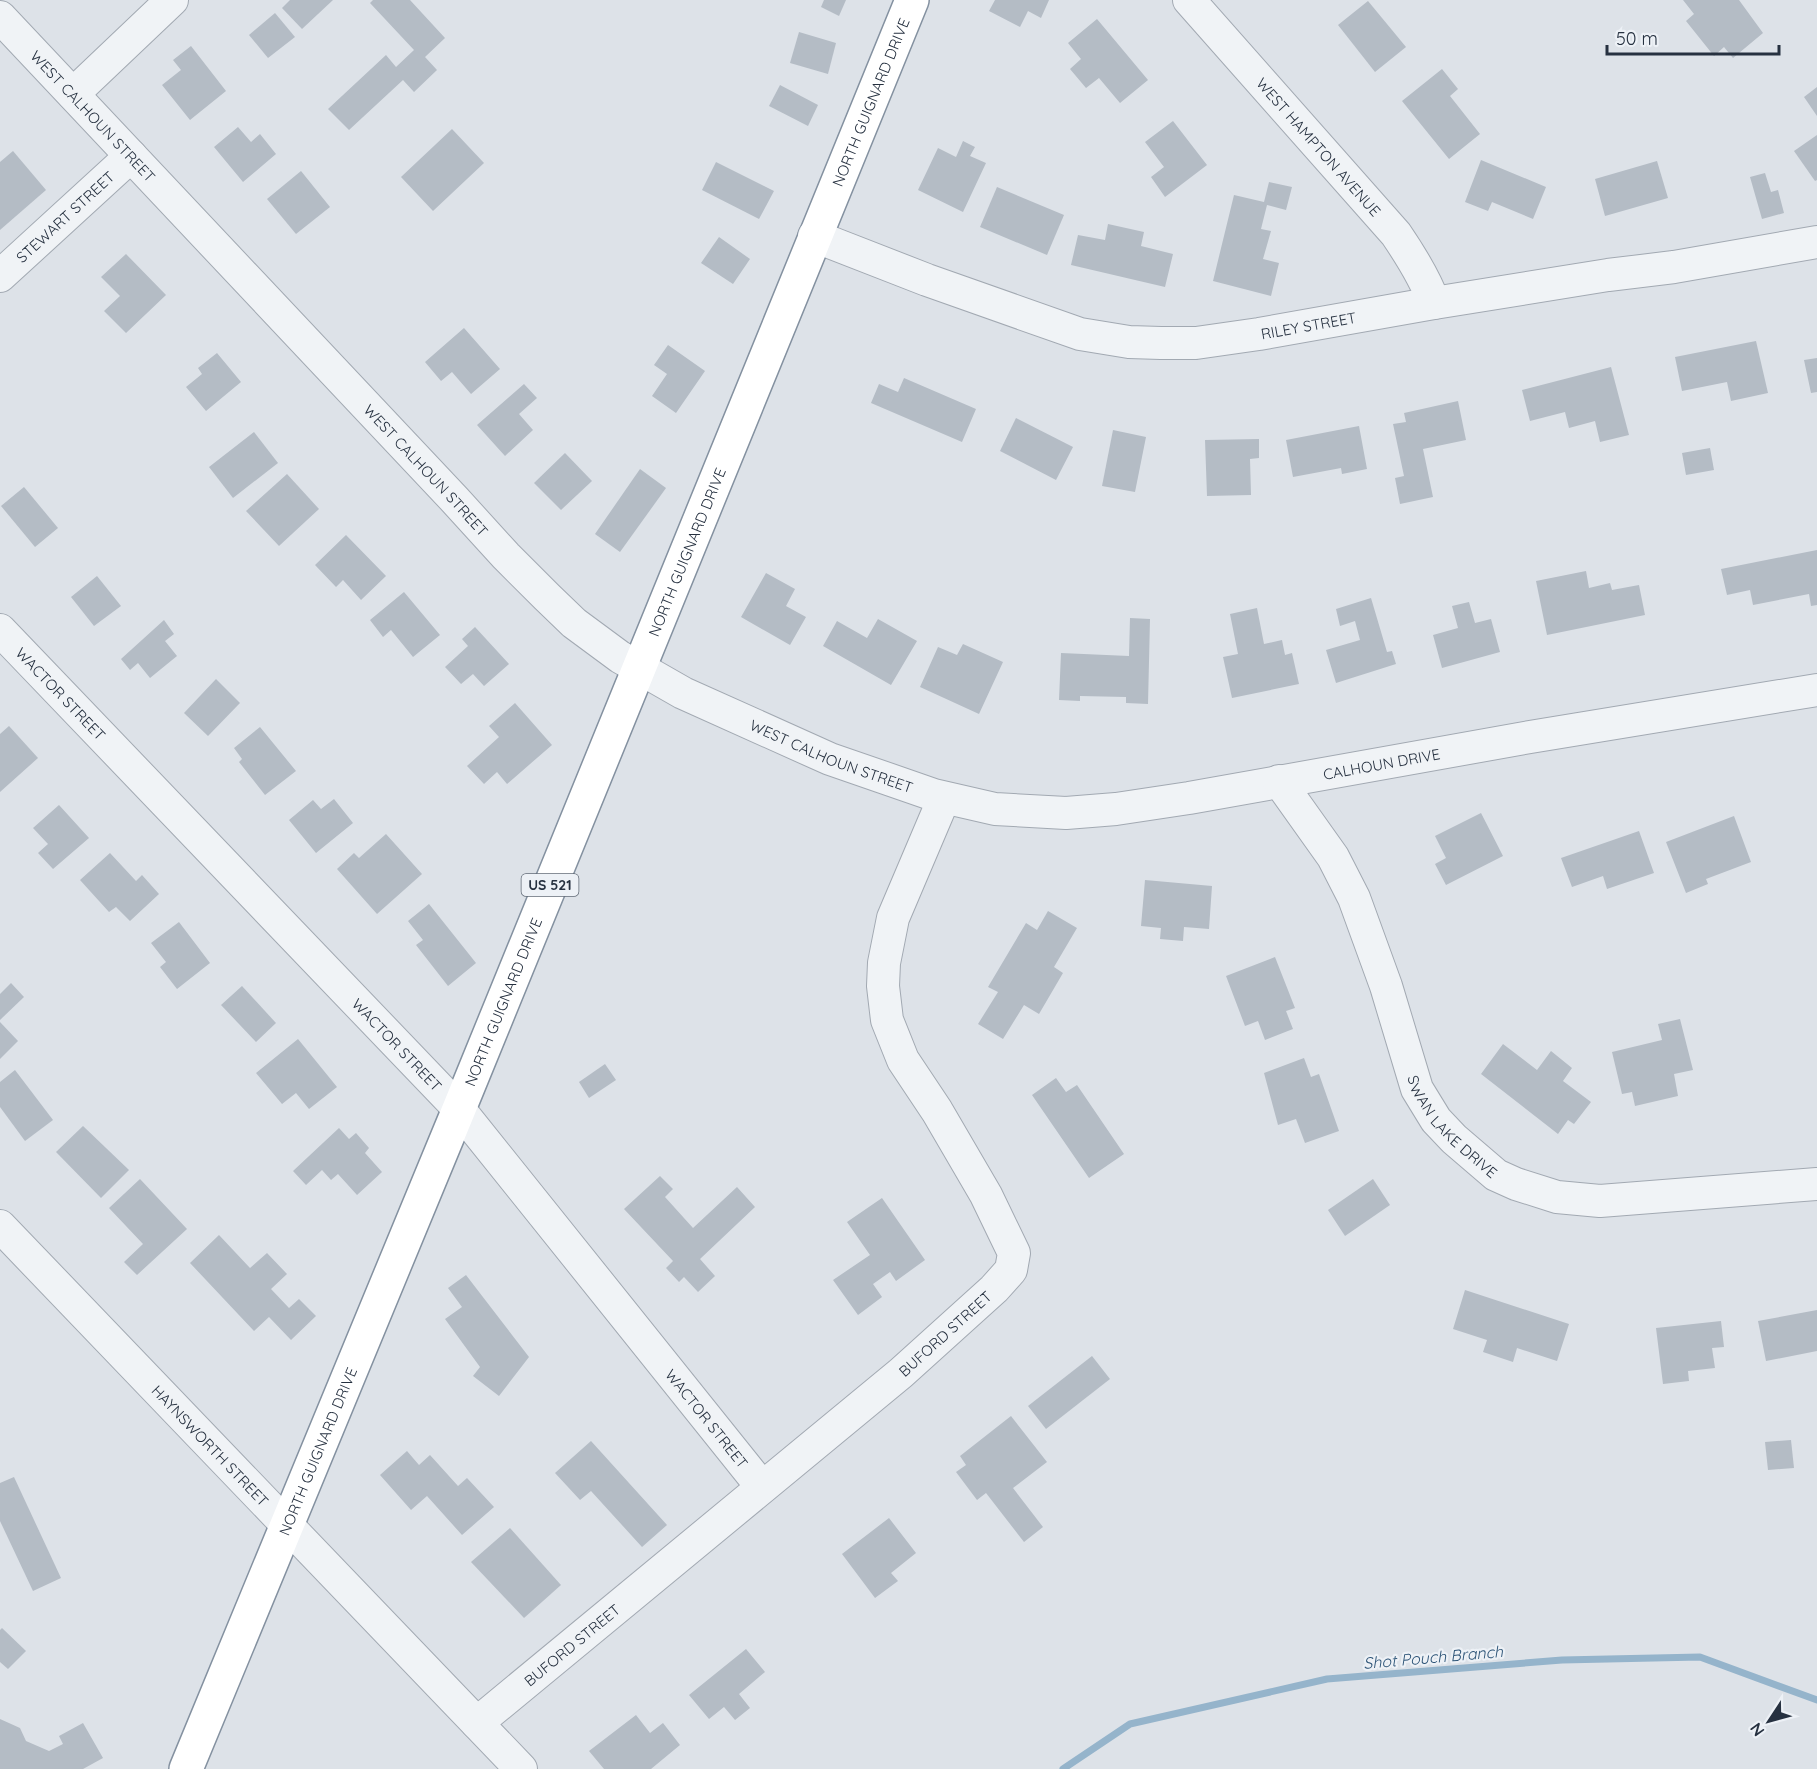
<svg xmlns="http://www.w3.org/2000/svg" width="1817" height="1769" font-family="Quicksand,sans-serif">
<rect width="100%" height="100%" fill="#dde2e8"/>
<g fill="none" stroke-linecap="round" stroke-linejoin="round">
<path stroke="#95b4cb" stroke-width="7" d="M 1063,1769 L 1130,1724 L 1327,1679 L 1562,1660 L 1700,1657 L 1817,1700"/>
</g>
<g fill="#b4bcc5">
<path d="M 290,0 L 333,0 L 302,29 L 282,8 Z"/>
<path d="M 373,0 L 410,0 L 445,38 L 425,57 L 437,70 L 414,92 L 403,80 L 349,130 L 328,109 L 386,55 L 396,67 L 414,50 L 370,3 Z"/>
<path d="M 824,0 L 846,0 L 839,16 L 821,7 Z"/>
<path d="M 995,0 L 1049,0 L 1041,18 L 1028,11 L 1020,27 L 989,11 Z"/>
<path d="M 1683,0 L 1739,0 L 1763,33 L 1733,58 L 1724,47 L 1714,56 L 1686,21 L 1694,14 Z"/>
<path d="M 1368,1 L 1406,47 L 1375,72 L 1338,25 Z"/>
<path d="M 275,13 L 295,37 L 268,58 L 249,35 Z"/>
<path d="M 1097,19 L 1148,80 L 1120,103 L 1099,78 L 1086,88 L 1070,69 L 1081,59 L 1068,43 Z"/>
<path d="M 799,32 L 836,43 L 828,74 L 790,63 Z"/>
<path d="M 191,46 L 226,91 L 190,120 L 162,85 L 181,70 L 173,60 Z"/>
<path d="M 1442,69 L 1458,89 L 1450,96 L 1480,134 L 1449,159 L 1402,101 Z"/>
<path d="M 780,85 L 818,105 L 808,126 L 769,106 Z"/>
<path d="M 1817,87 L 1817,116 L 1804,97 Z"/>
<path d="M 1173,121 L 1207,165 L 1165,197 L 1151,177 L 1164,167 L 1145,142 Z"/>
<path d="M 238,127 L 251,142 L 260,134 L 276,154 L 243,182 L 214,147 Z"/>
<path d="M 452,129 L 484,163 L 433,211 L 401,177 Z"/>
<path d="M 1817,135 L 1817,180 L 1815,181 L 1794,151 Z"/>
<path d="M 963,141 L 975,147 L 970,156 L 986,163 L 963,212 L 918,190 L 938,148 L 956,157 Z"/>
<path d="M 13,151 L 46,190 L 0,230 L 0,162 Z"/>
<path d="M 1481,160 L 1546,187 L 1533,219 L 1492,202 L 1488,211 L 1465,202 Z"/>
<path d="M 1657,161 L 1668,198 L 1605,216 L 1595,179 Z"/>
<path d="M 716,162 L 774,191 L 759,219 L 702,190 Z"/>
<path d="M 301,171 L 330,207 L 296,234 L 267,199 Z"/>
<path d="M 1765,173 L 1771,192 L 1778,190 L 1784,213 L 1762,219 L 1750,177 Z"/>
<path d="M 1269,182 L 1292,187 L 1286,210 L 1267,205 L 1261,229 L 1271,231 L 1263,259 L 1279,263 L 1271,296 L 1213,281 L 1234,195 L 1264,202 Z"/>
<path d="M 997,187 L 1064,215 L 1047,255 L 980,227 Z"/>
<path d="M 1108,224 L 1144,232 L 1141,246 L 1173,254 L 1165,287 L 1071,265 L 1078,235 L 1105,240 Z"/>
<path d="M 719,237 L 750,259 L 733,284 L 701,263 Z"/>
<path d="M 126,254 L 166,295 L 126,333 L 104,311 L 120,296 L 101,277 Z"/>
<path d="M 464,328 L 500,369 L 471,394 L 452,372 L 441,381 L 425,362 Z"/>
<path d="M 1756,341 L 1768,393 L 1731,401 L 1727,382 L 1682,391 L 1675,357 Z"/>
<path d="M 668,345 L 705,371 L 676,413 L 652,396 L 667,374 L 654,365 Z"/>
<path d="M 217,353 L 241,382 L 206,411 L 186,387 L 202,374 L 198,368 Z"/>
<path d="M 1817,358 L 1817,392 L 1811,393 L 1804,360 Z"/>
<path d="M 1611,367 L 1629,435 L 1600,442 L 1595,421 L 1569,428 L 1565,412 L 1530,421 L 1522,390 Z"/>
<path d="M 904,378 L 976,409 L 962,442 L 871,403 L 879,384 L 898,392 Z"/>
<path d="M 524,384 L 537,398 L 519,414 L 533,430 L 505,456 L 477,425 Z"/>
<path d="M 1458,401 L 1466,440 L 1423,449 L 1433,497 L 1400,504 L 1395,478 L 1404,476 L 1393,424 L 1406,422 L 1404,413 Z"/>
<path d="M 1016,418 L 1073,447 L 1056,480 L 1000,451 Z"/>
<path d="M 1359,426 L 1367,469 L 1342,474 L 1341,468 L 1293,477 L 1286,440 Z"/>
<path d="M 1113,430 L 1146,437 L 1135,492 L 1102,486 Z"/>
<path d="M 254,432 L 278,463 L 233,498 L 209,467 Z"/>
<path d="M 1259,439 L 1259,458 L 1250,459 L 1251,495 L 1207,496 L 1205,440 Z"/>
<path d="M 1710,448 L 1714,470 L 1686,475 L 1682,453 Z"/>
<path d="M 565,453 L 592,481 L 561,510 L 534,483 Z"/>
<path d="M 640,469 L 666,488 L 620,552 L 595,534 Z"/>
<path d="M 287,474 L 319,509 L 279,546 L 246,511 Z"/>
<path d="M 24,487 L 58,528 L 35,547 L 1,506 Z"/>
<path d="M 346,535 L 386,576 L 361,600 L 343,580 L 336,587 L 315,565 Z"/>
<path d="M 1817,550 L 1817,605 L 1811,606 L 1809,594 L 1753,605 L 1750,590 L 1727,595 L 1721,569 Z"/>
<path d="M 1586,571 L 1589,588 L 1610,583 L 1612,590 L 1639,585 L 1645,615 L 1547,635 L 1536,581 Z"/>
<path d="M 766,573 L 795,589 L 786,606 L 806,617 L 790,645 L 741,617 Z"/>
<path d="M 97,576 L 121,606 L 94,626 L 71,597 Z"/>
<path d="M 404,592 L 440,635 L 413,657 L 391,630 L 383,637 L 370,620 Z"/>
<path d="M 1371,598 L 1387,652 L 1392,651 L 1396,664 L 1336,683 L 1326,650 L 1360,640 L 1355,621 L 1340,626 L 1336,609 Z"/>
<path d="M 1469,602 L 1475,623 L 1491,619 L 1500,652 L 1442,668 L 1433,635 L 1458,628 L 1452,606 Z"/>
<path d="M 1257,608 L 1264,644 L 1282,640 L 1285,655 L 1292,653 L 1299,684 L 1232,698 L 1223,657 L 1238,654 L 1230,614 Z"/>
<path d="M 1130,618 L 1150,619 L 1148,704 L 1126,703 L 1126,697 L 1080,696 L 1080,701 L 1059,700 L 1061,653 L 1129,656 Z"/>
<path d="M 878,619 L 917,641 L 891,685 L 823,646 L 837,621 L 867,638 Z"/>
<path d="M 164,620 L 174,634 L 165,641 L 177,656 L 150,678 L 138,663 L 130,670 L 121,659 Z"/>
<path d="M 475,627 L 509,664 L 484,686 L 473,674 L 461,684 L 445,667 L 468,646 L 462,639 Z"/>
<path d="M 963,644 L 1003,662 L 979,714 L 920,687 L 938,647 L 957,655 Z"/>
<path d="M 216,679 L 240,703 L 208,736 L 184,713 Z"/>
<path d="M 515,703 L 552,745 L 507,784 L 497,772 L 484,784 L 467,766 L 499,737 L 489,726 Z"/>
<path d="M 9,726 L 38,758 L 0,792 L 0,734 Z"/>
<path d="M 260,727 L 296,771 L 265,795 L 239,762 L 242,759 L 234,748 Z"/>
<path d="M 334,799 L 353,823 L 316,853 L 289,820 L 313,800 L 321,809 Z"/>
<path d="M 59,805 L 89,838 L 53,869 L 38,853 L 48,844 L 33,828 Z"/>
<path d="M 1481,813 L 1503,856 L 1446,885 L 1435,864 L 1446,858 L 1435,836 Z"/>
<path d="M 1734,816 L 1751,862 L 1706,879 L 1708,884 L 1686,893 L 1666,842 Z"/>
<path d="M 1639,831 L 1654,873 L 1607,889 L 1603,876 L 1572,887 L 1561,858 Z"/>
<path d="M 386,834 L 422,874 L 377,914 L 337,869 L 354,853 L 359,858 Z"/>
<path d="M 110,853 L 136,881 L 142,875 L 159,894 L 130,921 L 116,907 L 109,912 L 80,880 Z"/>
<path d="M 1145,880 L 1212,886 L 1209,929 L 1184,927 L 1183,941 L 1160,939 L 1161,928 L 1141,926 Z"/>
<path d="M 429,904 L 476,963 L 448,986 L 416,945 L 423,940 L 408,921 Z"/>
<path d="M 1048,911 L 1077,928 L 1054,967 L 1063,973 L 1039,1014 L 1024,1005 L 1003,1039 L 978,1024 L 998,992 L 988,987 L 1026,923 L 1037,930 Z"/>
<path d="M 179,922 L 210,963 L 177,989 L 160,967 L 166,962 L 151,943 Z"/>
<path d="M 1275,957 L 1295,1008 L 1286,1011 L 1293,1029 L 1265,1040 L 1258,1021 L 1245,1026 L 1226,976 Z"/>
<path d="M 11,983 L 24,997 L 0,1020 L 0,994 Z"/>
<path d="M 242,986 L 276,1023 L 256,1042 L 221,1005 Z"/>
<path d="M 1680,1019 L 1693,1070 L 1674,1074 L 1678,1096 L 1635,1106 L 1632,1092 L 1622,1094 L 1612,1052 L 1662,1040 L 1658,1024 Z"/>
<path d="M 0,1022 L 18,1041 L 0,1059 Z"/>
<path d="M 298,1039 L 337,1087 L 309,1109 L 296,1093 L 282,1104 L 256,1073 Z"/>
<path d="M 1503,1044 L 1537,1070 L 1551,1051 L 1572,1068 L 1563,1081 L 1591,1102 L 1574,1124 L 1568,1120 L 1558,1134 L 1481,1074 Z"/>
<path d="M 1304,1058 L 1311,1077 L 1319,1074 L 1339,1131 L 1305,1143 L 1296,1119 L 1278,1125 L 1264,1073 Z"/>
<path d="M 605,1064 L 616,1080 L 589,1098 L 579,1082 Z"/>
<path d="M 15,1070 L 53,1120 L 25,1141 L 0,1107 L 0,1082 Z"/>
<path d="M 1056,1078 L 1066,1092 L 1077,1085 L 1124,1154 L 1089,1178 L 1032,1095 Z"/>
<path d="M 83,1126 L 129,1170 L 101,1198 L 56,1152 Z"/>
<path d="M 339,1128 L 349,1139 L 356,1133 L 369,1148 L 365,1153 L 382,1172 L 357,1195 L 338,1174 L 331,1180 L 322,1170 L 306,1185 L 293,1171 Z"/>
<path d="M 660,1176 L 673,1189 L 665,1197 L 693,1228 L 737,1187 L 755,1207 L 700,1259 L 715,1276 L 698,1292 L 684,1277 L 679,1282 L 666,1268 L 673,1261 L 624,1209 Z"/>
<path d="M 140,1179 L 187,1229 L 137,1275 L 124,1262 L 143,1244 L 109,1208 Z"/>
<path d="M 1373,1179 L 1390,1205 L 1345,1236 L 1328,1210 Z"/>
<path d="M 882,1198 L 925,1260 L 896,1281 L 890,1272 L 873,1284 L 882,1297 L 858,1315 L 833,1280 L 870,1255 L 847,1222 Z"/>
<path d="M 219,1235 L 250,1268 L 267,1253 L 287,1274 L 271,1289 L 289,1308 L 299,1299 L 316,1316 L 291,1340 L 269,1317 L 254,1331 L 190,1263 Z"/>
<path d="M 466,1275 L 529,1357 L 499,1396 L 473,1376 L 480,1367 L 445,1319 L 462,1307 L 448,1288 Z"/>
<path d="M 1465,1290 L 1569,1324 L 1557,1361 L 1517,1348 L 1513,1362 L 1483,1352 L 1487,1340 L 1453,1329 Z"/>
<path d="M 1817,1310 L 1817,1351 L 1766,1361 L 1758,1321 Z"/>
<path d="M 1721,1321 L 1724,1347 L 1712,1348 L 1715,1368 L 1688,1371 L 1689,1381 L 1663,1384 L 1656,1328 Z"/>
<path d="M 1092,1356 L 1110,1379 L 1046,1429 L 1028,1406 Z"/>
<path d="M 1011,1416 L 1047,1462 L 1013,1488 L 1043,1527 L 1024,1542 L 986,1493 L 977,1500 L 956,1472 L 966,1465 L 960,1456 Z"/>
<path d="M 1791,1440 L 1794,1468 L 1768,1470 L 1765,1442 Z"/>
<path d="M 591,1441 L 667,1525 L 642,1547 L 591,1491 L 580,1500 L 555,1473 Z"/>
<path d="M 407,1451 L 419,1465 L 430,1455 L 458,1486 L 467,1478 L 494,1507 L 462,1535 L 427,1496 L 411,1510 L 380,1475 Z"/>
<path d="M 14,1477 L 61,1578 L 33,1591 L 0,1521 L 0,1483 Z"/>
<path d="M 889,1518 L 916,1553 L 891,1573 L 898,1581 L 875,1598 L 842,1554 Z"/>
<path d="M 510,1528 L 561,1585 L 524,1618 L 471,1562 Z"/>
<path d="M 2,1628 L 26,1651 L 8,1669 L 0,1662 L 0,1630 Z"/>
<path d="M 746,1649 L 765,1672 L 739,1694 L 750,1708 L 735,1720 L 724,1707 L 709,1719 L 689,1695 Z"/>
<path d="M 636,1715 L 650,1733 L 663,1723 L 680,1745 L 651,1769 L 604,1769 L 589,1751 Z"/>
<path d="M 0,1719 L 20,1728 L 26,1741 L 49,1751 L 63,1744 L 59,1736 L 83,1723 L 103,1758 L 83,1769 L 0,1769 Z"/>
</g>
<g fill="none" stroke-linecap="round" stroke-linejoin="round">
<defs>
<g id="minor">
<path id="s1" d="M 1189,0 L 1396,234 C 1411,256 1425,278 1434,303"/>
<path id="s2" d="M 0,17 L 455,500 L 506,556 L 547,597 L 574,623 L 620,657 L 683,693 L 830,759 L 934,795 L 995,809 L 1066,813 L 1116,809 L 1189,798 L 1530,737 L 1817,690"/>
<path d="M 73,94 L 172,0"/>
<path id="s3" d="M 814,236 L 927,280 L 1080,334 L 1129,342 L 1161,343 L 1196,343 L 1259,334 L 1434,303 L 1608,275 L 1674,267 L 1817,242"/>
<path id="s4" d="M 0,276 L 131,156"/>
<path id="s5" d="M 0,630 L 459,1109 L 762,1487"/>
<path id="s6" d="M 1279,781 L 1333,857 L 1354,898 L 1386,986 L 1417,1089 L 1436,1120 L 1454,1139 L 1496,1175 L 1516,1184 L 1557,1197 L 1600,1201 L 1817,1184"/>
<path id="s7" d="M 0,1226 L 521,1769"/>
<path id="s8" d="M 477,1723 L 901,1373 L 994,1289 L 1011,1270 L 1014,1253 L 986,1195 L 937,1111 L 903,1060 L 887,1020 L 883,986 L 884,963 L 893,918 L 944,798"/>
</g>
<g id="highway">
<path id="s9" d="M 186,1769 L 459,1109 L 912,0"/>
</g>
</defs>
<use href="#minor" stroke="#a2a9b2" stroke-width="34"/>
<use href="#highway" stroke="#8491a0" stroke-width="36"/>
<use href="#minor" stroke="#f0f3f6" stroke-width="32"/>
<use href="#highway" stroke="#fff" stroke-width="33"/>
</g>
<g text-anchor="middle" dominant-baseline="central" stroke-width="4.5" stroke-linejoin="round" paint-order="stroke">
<rect fill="#edf1f6" stroke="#626b77" stroke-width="1.5" x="521.5" y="874" width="57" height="22" rx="4.5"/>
<g font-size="14" font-weight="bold" fill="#263140">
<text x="550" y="885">US 521</text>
</g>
<g font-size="15" fill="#263140" stroke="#edf1f6">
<text stroke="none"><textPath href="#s9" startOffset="1802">NORTH GUIGNARD DRIVE</textPath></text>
<text stroke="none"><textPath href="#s2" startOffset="136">WEST CALHOUN STREET</textPath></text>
<text stroke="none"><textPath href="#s1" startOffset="196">WEST HAMPTON AVENUE</textPath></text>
<text stroke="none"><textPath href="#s4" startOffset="88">STEWART STREET</textPath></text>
<text stroke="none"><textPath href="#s3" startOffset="514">RILEY STREET</textPath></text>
<text stroke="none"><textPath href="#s2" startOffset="622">WEST CALHOUN STREET</textPath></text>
<text stroke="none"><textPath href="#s9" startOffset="1316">NORTH GUIGNARD DRIVE</textPath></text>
<text stroke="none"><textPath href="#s5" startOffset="88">WACTOR STREET</textPath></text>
<text stroke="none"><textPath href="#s2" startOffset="1126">WEST CALHOUN STREET</textPath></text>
<text stroke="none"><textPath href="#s2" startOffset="1689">CALHOUN DRIVE</textPath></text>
<text stroke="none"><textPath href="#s9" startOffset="830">NORTH GUIGNARD DRIVE</textPath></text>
<text stroke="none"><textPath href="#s5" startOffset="574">WACTOR STREET</textPath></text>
<text stroke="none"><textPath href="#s6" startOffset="392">SWAN LAKE DRIVE</textPath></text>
<text stroke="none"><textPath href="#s8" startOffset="609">BUFORD STREET</textPath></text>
<text stroke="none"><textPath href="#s5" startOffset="1060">WACTOR STREET</textPath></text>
<text stroke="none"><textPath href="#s7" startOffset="304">HAYNSWORTH STREET</textPath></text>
<text stroke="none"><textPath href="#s9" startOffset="344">NORTH GUIGNARD DRIVE</textPath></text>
<text stroke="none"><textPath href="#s8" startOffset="123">BUFORD STREET</textPath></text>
</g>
<g font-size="16" font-style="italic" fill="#2d5477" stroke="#edf1f6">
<text transform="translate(1433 1657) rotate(-5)">Shot Pouch Branch</text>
</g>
</g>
<g transform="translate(1769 1721) rotate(234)" stroke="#edf1f6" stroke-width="4.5" paint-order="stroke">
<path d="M0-4.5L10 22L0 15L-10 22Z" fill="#263140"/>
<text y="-9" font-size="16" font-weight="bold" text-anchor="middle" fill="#263140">N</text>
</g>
<path d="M1607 45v9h172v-9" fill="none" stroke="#263140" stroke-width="3"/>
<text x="1616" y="45" font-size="18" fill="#263140" stroke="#edf1f6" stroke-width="4.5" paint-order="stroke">50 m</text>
</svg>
